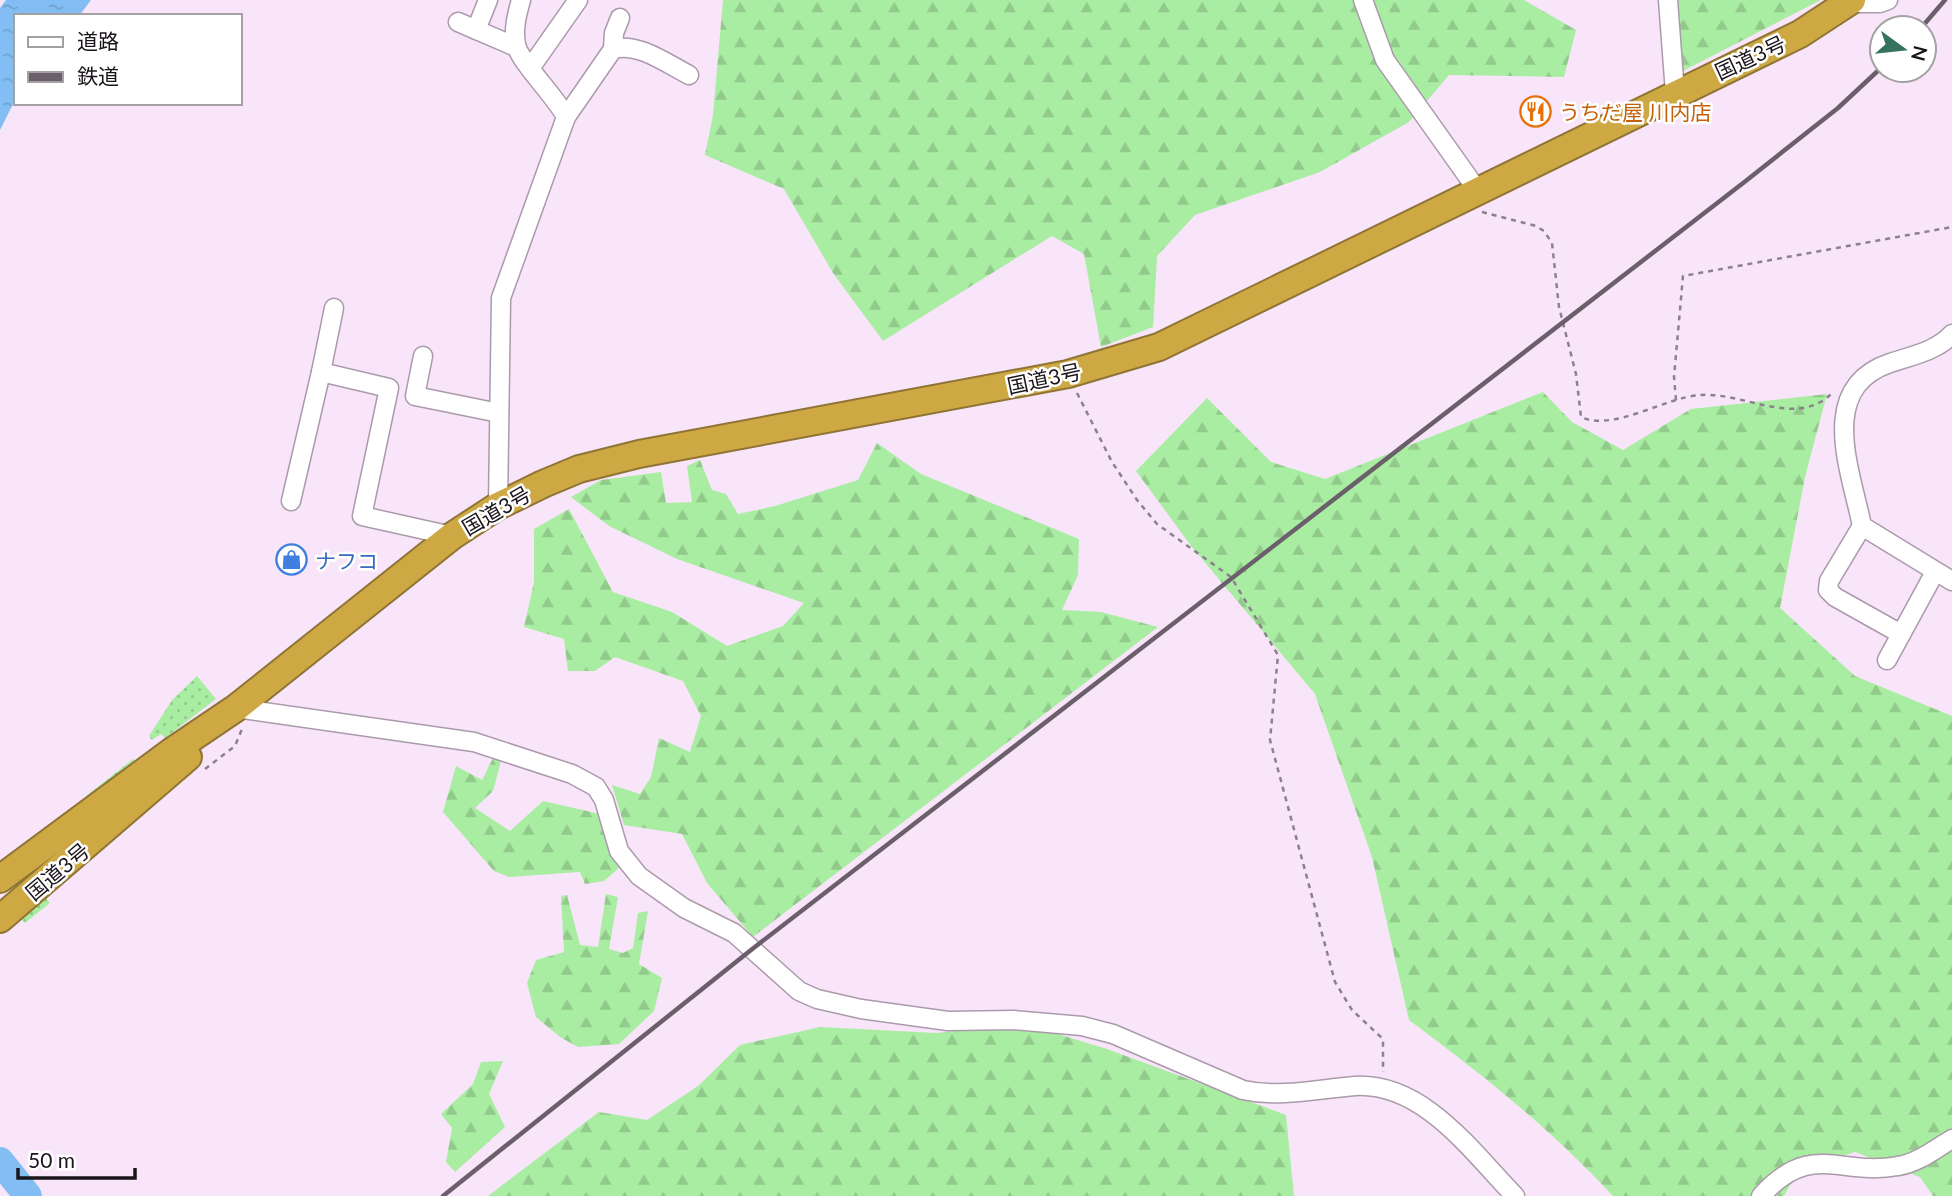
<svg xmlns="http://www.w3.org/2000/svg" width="1952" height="1196" font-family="Lato,'Noto Sans JP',sans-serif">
<defs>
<pattern id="forest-firs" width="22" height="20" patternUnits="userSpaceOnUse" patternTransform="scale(1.75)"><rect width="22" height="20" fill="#a9eda2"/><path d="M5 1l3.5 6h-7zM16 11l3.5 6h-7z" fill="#91ca8b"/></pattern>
<pattern id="garden-dots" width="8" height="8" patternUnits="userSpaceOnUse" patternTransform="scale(1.75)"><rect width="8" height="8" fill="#a9eda2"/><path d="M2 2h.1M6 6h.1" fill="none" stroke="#91ca8b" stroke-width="1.8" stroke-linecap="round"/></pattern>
<pattern id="water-ripples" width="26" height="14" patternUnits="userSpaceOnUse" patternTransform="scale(1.75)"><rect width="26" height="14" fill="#82bdf3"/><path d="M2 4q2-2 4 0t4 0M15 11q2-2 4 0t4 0" fill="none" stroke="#70a2d0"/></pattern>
</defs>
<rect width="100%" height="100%" fill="#f8e5f9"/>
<g fill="url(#forest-firs)">
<path d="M 723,0 L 1524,0 L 1576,30 L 1564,77 L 1449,75 L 1409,122 L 1320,172 L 1195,215 L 1157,256 L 1153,327 L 1101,347 L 1084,254 L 1052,236 L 883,341 L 833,273 L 784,189 L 705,155 L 713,115 Z"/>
<path d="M 1676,0 L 1821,0 L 1681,72 Z"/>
<path d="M 1543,392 L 1572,422 L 1623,450 L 1691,409 L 1827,394 L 1805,477 L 1780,608 L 1855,676 L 1952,716 L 1952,1196 L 1933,1196 L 1920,1177 L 1855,1152 L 1799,1169 L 1784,1196 L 1613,1196 C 1548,1126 1485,1077 1409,1020 L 1372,857 L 1315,694 L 1192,547 L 1136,471 L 1207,398 L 1271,462 L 1325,479 Z"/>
<path d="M 877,443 L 921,474 L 1079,539 L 1078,575 L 1062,610 L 1101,612 L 1158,627 L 753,937 L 707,883 L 682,834 L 624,825 L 612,785 L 640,794 L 651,777 L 659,738 L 690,752 L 701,716 L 683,681 L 615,657 L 595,671 L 568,671 L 564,639 L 524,627 L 534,582 L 534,529 L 569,509 L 613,592 L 672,612 L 727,646 L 783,626 L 804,603 L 677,559 L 609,526 L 571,497 L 601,480 L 661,472 L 666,503 L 692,502 L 687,466 L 700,460 L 712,490 L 726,494 L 738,514 L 775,506 L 858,480 Z"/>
<path d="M 493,758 L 501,761 L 493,791 L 475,808 L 510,831 L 543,801 L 600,814 L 620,867 L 604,881 L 585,884 L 580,872 L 509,877 L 494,871 L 443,812 L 456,766 L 482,780 Z"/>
<path d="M 606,894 L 618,897 L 609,949 L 623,953 L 633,948 L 638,913 L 648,911 L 639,964 L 662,978 L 654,1011 L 619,1044 L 578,1047 L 560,1037 L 536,1017 L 527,983 L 536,960 L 564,952 L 561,896 L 567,895 L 580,945 L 598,947 Z"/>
<path d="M 1025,1024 L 1107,1049 L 1286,1115 L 1294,1196 L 488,1196 L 599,1112 L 647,1120 L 698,1086 L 740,1045 L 820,1027 L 936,1033 Z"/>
<path d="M 503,1061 L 489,1094 L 505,1127 L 455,1172 L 446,1162 L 452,1128 L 441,1114 L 473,1084 L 481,1062 Z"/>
</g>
<g fill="url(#garden-dots)">
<path d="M 197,676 L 216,699 L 165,738 L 161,734 L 152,740 L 149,736 L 172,700 Z"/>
<path d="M 133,759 L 139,766 L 86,801 L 86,796 Z"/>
<path d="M 45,897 L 50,903 L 25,923 L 20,917 Z"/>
</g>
<path fill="url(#water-ripples)" d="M 6,0 L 91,0 L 79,16 L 16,16 L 16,98 L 0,130 L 0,8 Z"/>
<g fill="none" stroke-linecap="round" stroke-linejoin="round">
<path stroke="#82bdf3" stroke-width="28" d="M 0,1161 L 28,1196"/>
<defs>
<g id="minor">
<path d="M 1363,0 L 1385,60 L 1478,191"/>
<path d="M 1668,0 L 1675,93"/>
<path d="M 1848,3 L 1880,3 L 1888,0"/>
<path d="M 458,22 L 516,47"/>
<path d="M 476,30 L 488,0"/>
<path d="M 613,49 L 614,33 L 620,18"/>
<path d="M 531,67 L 578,0"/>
<path d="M 566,117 L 613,49 C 638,42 666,63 689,75"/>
<path d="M 1952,334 C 1937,351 1911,356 1890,363 C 1816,388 1851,471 1862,526 L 1952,581"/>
<path d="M 423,356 L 415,396 L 499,413"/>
<path d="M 321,372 L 334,308"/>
<path d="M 291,501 L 321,372 L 389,388 L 362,516 L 452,536"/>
<path d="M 498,506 L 501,298 L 566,117 C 557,98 518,60 516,44 C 513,29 517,14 521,0"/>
<path d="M 1862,526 L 1829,581 L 1828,590 L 1835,597 L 1901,634"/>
<path d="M 1887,660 L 1935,572"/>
<path d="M 236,708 L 474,742 L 572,774 L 596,787 L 604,800 L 619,851 L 639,876 L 684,908 L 734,933 L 799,991 L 817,999 L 861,1009 L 948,1021 L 1014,1020 L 1082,1026 L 1113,1034 L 1243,1090 C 1280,1098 1318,1089 1355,1086 C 1423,1082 1472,1152 1515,1196"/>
<path d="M 1761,1196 C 1812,1140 1839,1177 1898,1166 C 1918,1163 1935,1149 1952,1139"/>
</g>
<g id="highway">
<path d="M 0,879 L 171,752 L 236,708 L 452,536 L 498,506 L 543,484 L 579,469 L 639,454 L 1068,374 L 1159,347 L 1800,34 L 1852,0"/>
<path d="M 0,919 L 188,757"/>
</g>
</defs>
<use href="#minor" stroke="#ab9aac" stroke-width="21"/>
<use href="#highway" stroke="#8f7435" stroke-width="30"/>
<g stroke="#8d808e" stroke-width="2.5" stroke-dasharray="5 5" stroke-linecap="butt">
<path d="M 1482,212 L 1536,226 L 1544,231 L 1552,243 L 1559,307 L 1576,374 L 1581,417 C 1614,432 1665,397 1701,395 C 1745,392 1799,430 1834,391"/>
<path d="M 1077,393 L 1112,462 L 1137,500 L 1157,524 L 1231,577 L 1278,655 L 1270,740 L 1335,982 L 1352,1010 L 1383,1039 L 1383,1072"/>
<path d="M 1676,400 L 1674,377 L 1683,276 L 1952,227"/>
<path d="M 205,769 L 235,746 L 242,729"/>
</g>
<use href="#minor" stroke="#fff" stroke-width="18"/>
<use href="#highway" stroke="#cea843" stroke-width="26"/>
<g stroke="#6a5f6b" stroke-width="4.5">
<path d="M 1921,28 L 1945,0"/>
<path d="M 443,1196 L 751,950 L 1747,180 L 1838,108 L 1882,67"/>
</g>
</g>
<defs>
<symbol id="restaurant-ring" viewBox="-11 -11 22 22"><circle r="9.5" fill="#fff" stroke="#e8710a" stroke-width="1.5"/><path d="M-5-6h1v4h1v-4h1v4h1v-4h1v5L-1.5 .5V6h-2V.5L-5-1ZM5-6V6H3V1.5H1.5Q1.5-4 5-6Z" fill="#e8710a"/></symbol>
<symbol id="shop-ring" viewBox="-11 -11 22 22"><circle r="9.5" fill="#fff" stroke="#3f7fe0" stroke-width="1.5"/><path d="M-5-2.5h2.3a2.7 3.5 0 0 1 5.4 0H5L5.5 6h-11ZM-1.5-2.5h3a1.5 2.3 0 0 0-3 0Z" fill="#3f7fe0"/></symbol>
</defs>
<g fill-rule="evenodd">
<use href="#restaurant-ring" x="1518" y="94" width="35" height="35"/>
<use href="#shop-ring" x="274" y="542" width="35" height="35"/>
</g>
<g text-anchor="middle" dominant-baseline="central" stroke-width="5" stroke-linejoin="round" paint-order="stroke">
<g font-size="21" fill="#1a141b" stroke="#fff">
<text transform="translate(1750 57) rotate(-25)">国道3号</text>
<text transform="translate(1044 378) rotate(-12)">国道3号</text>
<text transform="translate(496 510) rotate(-30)">国道3号</text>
<text transform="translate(57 871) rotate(-40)">国道3号</text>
</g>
<g font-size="21" fill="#c56008" stroke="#fff" text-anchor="start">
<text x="1559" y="111">うちだ屋 川内店</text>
</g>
<g font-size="21" fill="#366cbe" stroke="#fff" text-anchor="start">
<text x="315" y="560">ナフコ</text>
</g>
</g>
<rect x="14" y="14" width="228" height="91" fill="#ffffff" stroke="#a3a1a4" stroke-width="2"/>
<rect x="28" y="37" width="35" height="10" fill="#ffffff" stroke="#a3a1a4" stroke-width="2"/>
<text x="77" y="49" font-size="21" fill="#1a141b">道路</text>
<rect x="28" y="72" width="35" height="10" fill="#6a5f6b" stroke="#a3a1a4" stroke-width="2"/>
<text x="77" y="84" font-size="21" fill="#1a141b">鉄道</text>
<g transform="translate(1903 49) rotate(105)"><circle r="33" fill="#ffffff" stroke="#a3a1a4" stroke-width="2"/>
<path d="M0-5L12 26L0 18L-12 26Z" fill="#36735d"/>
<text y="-10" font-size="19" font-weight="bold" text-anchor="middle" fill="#1a141b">N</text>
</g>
<path d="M18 1168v10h117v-10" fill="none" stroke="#1a141b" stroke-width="3.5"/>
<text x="28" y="1168" font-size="21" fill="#1a141b" stroke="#ffffff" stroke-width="5" paint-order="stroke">50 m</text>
</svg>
